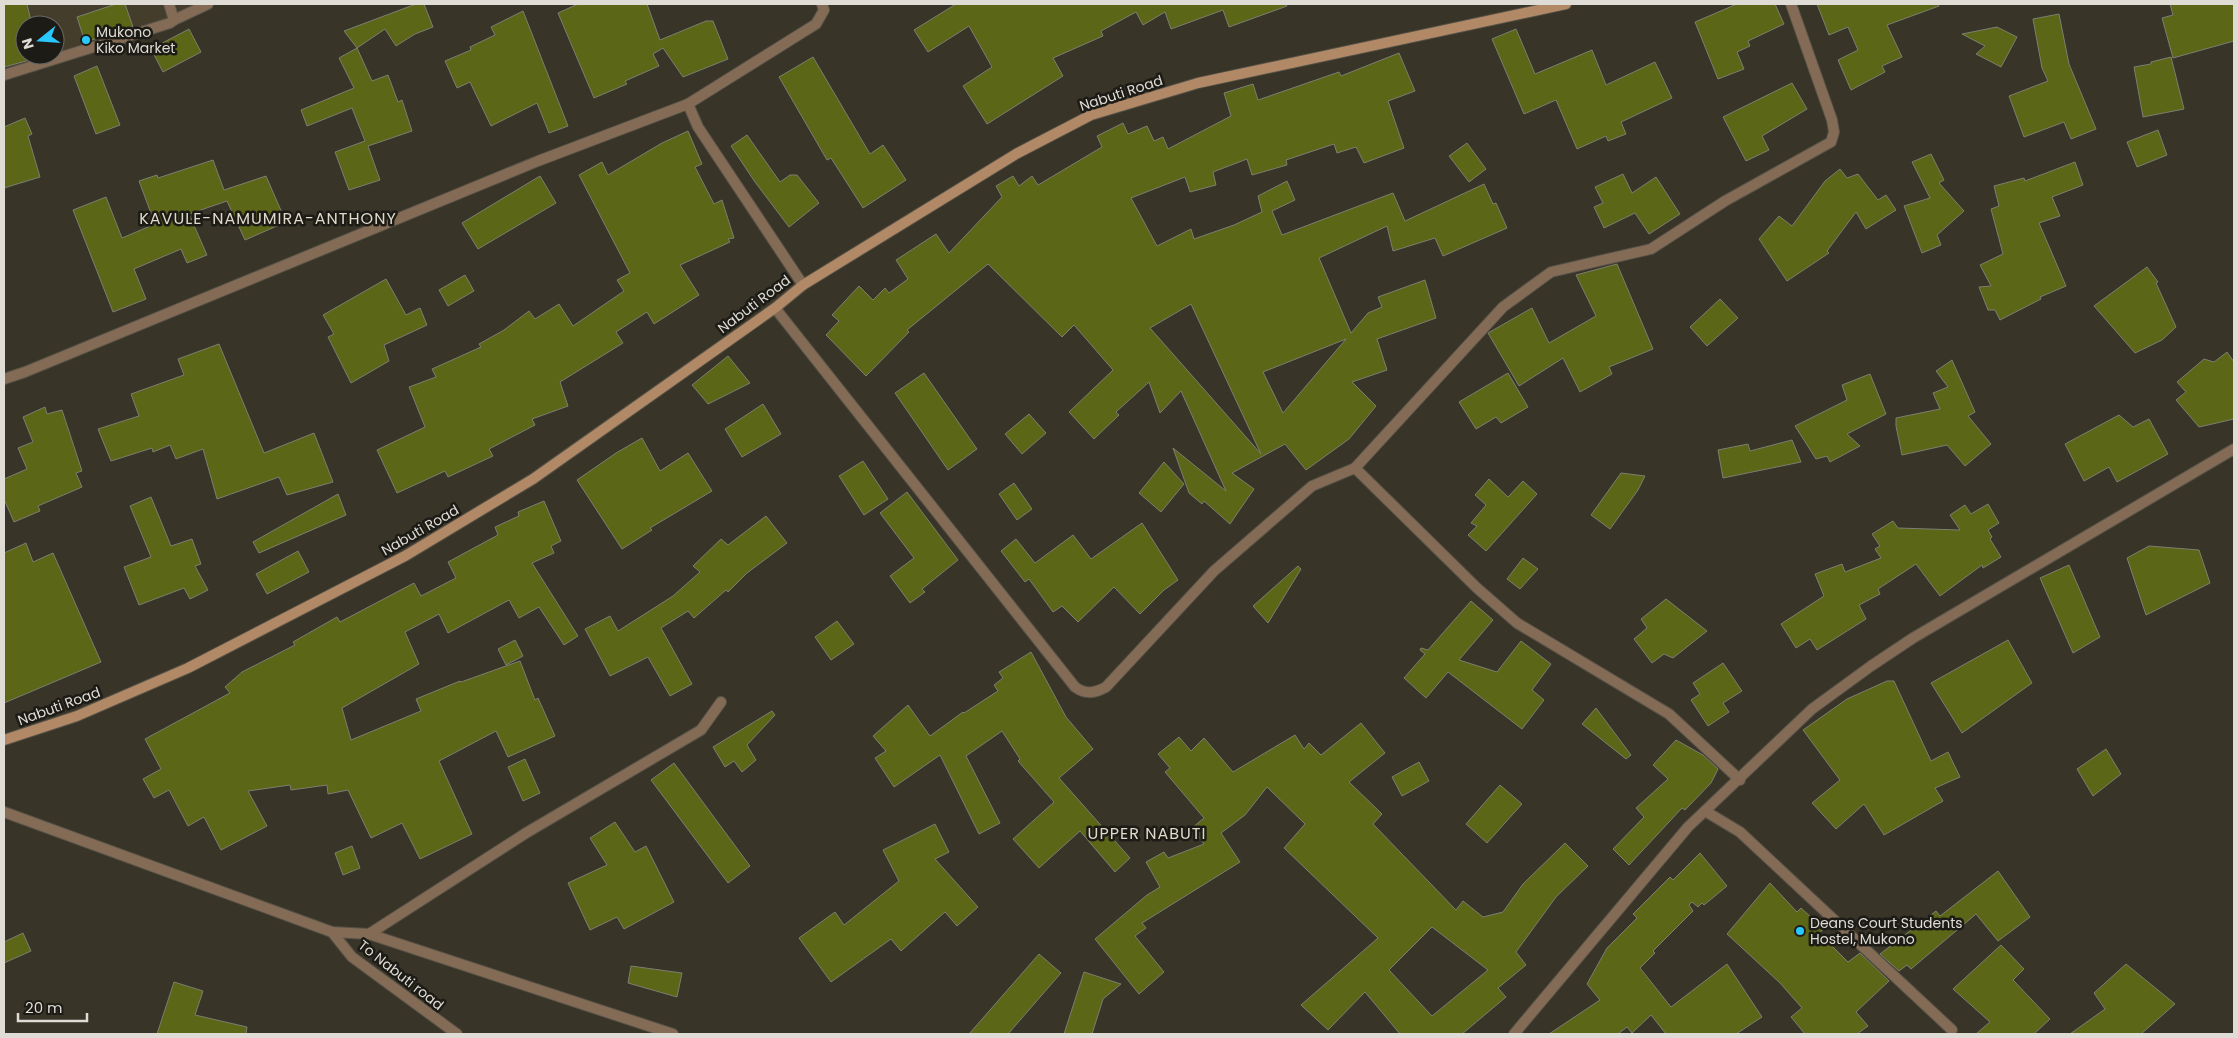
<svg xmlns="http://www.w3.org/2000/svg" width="2238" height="1038" font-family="Poppins,sans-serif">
<rect width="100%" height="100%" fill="#383428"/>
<path fill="#443d2b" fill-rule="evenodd" d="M 4,4 L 208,4 L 170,23 L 4,74 ZM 25,25 L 55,25 L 55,55 L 25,55 Z"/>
<g fill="#5b6617" stroke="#7c7f71" fill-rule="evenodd">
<path d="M 4,4 L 27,4 L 32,25 L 25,25 L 25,55 L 36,55 L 37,58 L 4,67 Z"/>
<path d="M 116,4 L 125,4 L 133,27 L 85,42 L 77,17 Z"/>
<path d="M 416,4 L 424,4 L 433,27 L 415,34 L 396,46 L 385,29 L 357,48 L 344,31 Z"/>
<path d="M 578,4 L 647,4 L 660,40 L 706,21 L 713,21 L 728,59 L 683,77 L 663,48 L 653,54 L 659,66 L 625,81 L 627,84 L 594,98 L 558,13 Z"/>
<path d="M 956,4 L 1286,4 L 1287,6 L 1229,27 L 1223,10 L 1171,29 L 1165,12 L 1143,25 L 1136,12 L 1101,31 L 1103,36 L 1053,58 L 1063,76 L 987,124 L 963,86 L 992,67 L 969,26 L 928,52 L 914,30 Z"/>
<path d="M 1737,4 L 1775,4 L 1784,24 L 1748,41 L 1750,46 L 1737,52 L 1744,69 L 1718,79 L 1695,22 Z"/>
<path d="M 1817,4 L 1938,4 L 1939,6 L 1887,25 L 1902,57 L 1882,66 L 1885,72 L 1851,90 L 1838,60 L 1858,50 L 1848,27 L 1829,35 Z"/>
<path d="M 2170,4 L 2234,4 L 2234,41 L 2173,58 L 2162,18 L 2173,15 Z"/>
<path d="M 523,11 L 568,126 L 549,133 L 537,103 L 491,126 L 470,82 L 457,88 L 445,61 L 471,50 L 470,47 L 495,35 L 491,27 Z"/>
<path d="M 2059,14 L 2069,64 L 2096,129 L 2071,139 L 2064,122 L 2024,137 L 2009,96 L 2048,81 L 2042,68 L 2033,19 Z"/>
<path d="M 1997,27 L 2017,37 L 2001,67 L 1976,54 L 1985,46 L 1962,34 Z"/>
<path d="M 189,29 L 201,52 L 163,72 L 151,49 Z"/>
<path d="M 1516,29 L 1535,74 L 1592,50 L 1606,85 L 1655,62 L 1672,98 L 1621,122 L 1626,134 L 1608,141 L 1606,136 L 1577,149 L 1556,100 L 1524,114 L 1492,39 Z"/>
<path d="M 357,48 L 372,81 L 388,75 L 398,102 L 402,100 L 412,131 L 368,146 L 380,180 L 349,190 L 335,152 L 365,141 L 352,108 L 307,126 L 301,110 L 354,88 L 339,58 Z"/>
<path d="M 1399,53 L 1415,91 L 1388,101 L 1404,148 L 1364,163 L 1356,147 L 1337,153 L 1334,144 L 1286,160 L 1287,165 L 1252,175 L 1247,159 L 1213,172 L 1216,185 L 1190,192 L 1185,177 L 1131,198 L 1157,246 L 1191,229 L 1194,239 L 1234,225 L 1262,212 L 1258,196 L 1287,181 L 1295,200 L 1272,211 L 1282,235 L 1393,193 L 1405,221 L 1484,184 L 1493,204 L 1496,203 L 1507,228 L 1443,256 L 1435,238 L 1393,251 L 1387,226 L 1319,258 L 1351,333 L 1368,313 L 1382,307 L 1378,297 L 1425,280 L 1436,318 L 1377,339 L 1387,370 L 1352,382 L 1376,406 L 1349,439 L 1306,470 L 1285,444 L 1232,473 L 1254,489 L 1230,524 L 1204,501 L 1202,504 L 1189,493 L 1173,448 L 1226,491 L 1181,391 L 1160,413 L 1149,382 L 1116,412 L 1119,415 L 1094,439 L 1069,412 L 1113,370 L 1074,325 L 1062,337 L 988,264 L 907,330 L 909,332 L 866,376 L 826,335 L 839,321 L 832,315 L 859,286 L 873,300 L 885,288 L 889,293 L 908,279 L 896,260 L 936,234 L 949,253 L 1002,197 L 996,186 L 1013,176 L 1019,186 L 1032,176 L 1038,185 L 1102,147 L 1097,136 L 1123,123 L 1128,134 L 1147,126 L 1154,141 L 1163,137 L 1168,149 L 1231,116 L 1224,93 L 1253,84 L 1258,100 L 1339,72 L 1341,76 ZM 1191,304 L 1261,454 L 1150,328 ZM 1346,339 L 1283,413 L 1263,372 Z"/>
<path d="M 813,57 L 870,154 L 883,145 L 906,180 L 863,208 L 831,158 L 827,160 L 779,77 Z"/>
<path d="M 2171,57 L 2184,109 L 2143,117 L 2134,67 L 2151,64 L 2151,62 Z"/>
<path d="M 97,66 L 120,125 L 96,134 L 74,76 Z"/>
<path d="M 1792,83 L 1807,109 L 1762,136 L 1769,150 L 1746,161 L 1723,117 Z"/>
<path d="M 25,118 L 32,134 L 28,136 L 40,177 L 4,188 L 4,127 Z"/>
<path d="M 2158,130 L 2167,155 L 2137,167 L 2127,142 Z"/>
<path d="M 688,131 L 702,164 L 695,167 L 714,204 L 722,200 L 734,238 L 728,239 L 730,242 L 680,265 L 699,295 L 654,324 L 647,312 L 616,332 L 623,343 L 560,382 L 568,406 L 532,419 L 535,425 L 489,449 L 493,456 L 448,477 L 445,471 L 397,493 L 377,450 L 425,427 L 409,387 L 436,377 L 432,369 L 481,347 L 479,344 L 504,330 L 529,311 L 535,319 L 559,304 L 573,326 L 624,291 L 617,280 L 630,273 L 579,175 L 602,162 L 608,175 L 662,143 Z"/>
<path d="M 747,135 L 780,182 L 790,175 L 797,175 L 819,203 L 789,227 L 755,182 L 731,146 Z"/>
<path d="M 1467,143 L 1486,169 L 1469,182 L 1449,156 Z"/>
<path d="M 1931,154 L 1944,180 L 1939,183 L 1964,211 L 1937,235 L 1941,245 L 1922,253 L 1904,206 L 1930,198 L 1912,162 Z"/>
<path d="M 213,160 L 224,190 L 266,176 L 286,222 L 245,240 L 227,201 L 189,214 L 207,255 L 187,263 L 181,249 L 134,269 L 146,299 L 113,312 L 73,210 L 106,197 L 122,238 L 155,224 L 139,181 L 157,175 L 158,178 Z"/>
<path d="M 2075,162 L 2083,185 L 2052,197 L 2060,216 L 2039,223 L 2066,286 L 2040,297 L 2041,299 L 2000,320 L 1995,310 L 1988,310 L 1979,287 L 1991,286 L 1980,265 L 2003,254 L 1991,209 L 1999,206 L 1994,186 L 2024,178 L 2025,181 Z"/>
<path d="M 1840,169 L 1847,178 L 1858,174 L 1878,200 L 1886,195 L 1896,210 L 1866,229 L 1856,212 L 1827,251 L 1829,253 L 1787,281 L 1759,239 L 1779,216 L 1792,226 L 1825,181 Z"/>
<path d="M 1623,174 L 1632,193 L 1656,177 L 1680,214 L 1649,234 L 1635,213 L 1604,228 L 1594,207 L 1603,203 L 1595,187 Z"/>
<path d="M 540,176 L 556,203 L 478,249 L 462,223 Z"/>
<path d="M 1617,264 L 1653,349 L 1609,367 L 1612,374 L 1580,392 L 1563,358 L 1519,386 L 1488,333 L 1532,308 L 1549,343 L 1596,316 L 1576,275 Z"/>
<path d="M 2147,267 L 2158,282 L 2156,283 L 2176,327 L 2162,340 L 2135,353 L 2094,306 Z"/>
<path d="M 465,275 L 474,291 L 448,306 L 439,290 Z"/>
<path d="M 386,279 L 406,315 L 420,308 L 427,325 L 384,345 L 389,361 L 351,383 L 328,337 L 334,334 L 323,315 Z"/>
<path d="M 1720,299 L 1738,318 L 1707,346 L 1690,327 Z"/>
<path d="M 219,344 L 264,453 L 314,433 L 333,482 L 287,495 L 279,477 L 217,499 L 203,449 L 176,459 L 170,445 L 153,452 L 152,448 L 111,461 L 98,429 L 139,416 L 131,394 L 184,375 L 178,359 Z"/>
<path d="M 2227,352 L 2234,362 L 2234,419 L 2199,427 L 2176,400 L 2186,392 L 2177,382 L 2204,359 L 2214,362 Z"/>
<path d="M 728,356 L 750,383 L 708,404 L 692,385 Z"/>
<path d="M 1952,360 L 1975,412 L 1968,416 L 1991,444 L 1965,466 L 1947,445 L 1902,455 L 1896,426 L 1896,418 L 1940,409 L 1933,393 L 1948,387 L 1936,371 Z"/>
<path d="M 924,373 L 977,449 L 948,470 L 895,393 Z"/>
<path d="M 1508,373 L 1528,407 L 1501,423 L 1496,417 L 1476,429 L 1459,402 Z"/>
<path d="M 1870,374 L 1886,414 L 1847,434 L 1860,446 L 1830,462 L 1827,456 L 1816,459 L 1795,426 L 1847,400 L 1842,385 Z"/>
<path d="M 763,404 L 781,434 L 742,457 L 725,429 Z"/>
<path d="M 45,407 L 47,414 L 62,410 L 82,471 L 76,473 L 82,487 L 38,506 L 40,511 L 14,522 L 4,499 L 4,479 L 27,469 L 18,448 L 33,442 L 23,417 Z"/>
<path d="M 1029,414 L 1046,433 L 1022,454 L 1005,434 Z"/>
<path d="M 2119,415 L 2133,427 L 2149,419 L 2168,454 L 2117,482 L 2109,467 L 2084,481 L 2065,444 Z"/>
<path d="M 642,438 L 660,471 L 688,453 L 712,491 L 650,528 L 652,530 L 622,549 L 577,480 L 616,453 Z"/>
<path d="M 1792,440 L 1801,462 L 1723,478 L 1718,450 L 1748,444 L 1750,451 Z"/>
<path d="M 863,461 L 888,499 L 864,515 L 839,476 Z"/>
<path d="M 1164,462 L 1184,484 L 1161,512 L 1139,493 Z"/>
<path d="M 1621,473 L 1645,476 L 1638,490 L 1610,529 L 1591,515 Z"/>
<path d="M 1489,479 L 1508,497 L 1523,481 L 1537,494 L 1486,551 L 1468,535 L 1477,526 L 1471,523 L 1486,505 L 1475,495 Z"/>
<path d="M 1014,483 L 1032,509 L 1017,520 L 999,494 Z"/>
<path d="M 907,492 L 958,560 L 922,589 L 925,592 L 910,603 L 890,576 L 914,558 L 880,513 Z"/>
<path d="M 338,494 L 346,515 L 259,553 L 253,542 Z"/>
<path d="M 151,497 L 171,546 L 192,539 L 201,564 L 195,566 L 208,590 L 190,599 L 184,588 L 139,605 L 124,567 L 151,557 L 130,506 Z"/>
<path d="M 544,501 L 561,541 L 551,546 L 554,553 L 532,563 L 578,636 L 564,645 L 539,607 L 519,618 L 509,600 L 448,633 L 439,614 L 405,632 L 419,664 L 342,708 L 351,740 L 421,711 L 416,699 L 460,681 L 461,682 L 520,661 L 535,700 L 538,698 L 555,736 L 508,757 L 496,731 L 439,761 L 472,834 L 420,859 L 402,823 L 371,838 L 348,790 L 328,794 L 327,785 L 291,790 L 290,785 L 248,791 L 267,826 L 221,850 L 204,817 L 188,826 L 169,790 L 154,798 L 143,779 L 161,769 L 145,739 L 230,693 L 225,687 L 242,672 L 295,645 L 293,642 L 337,617 L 340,622 L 414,583 L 421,596 L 456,578 L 448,562 L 498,535 L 495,527 L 519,516 L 518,512 Z"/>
<path d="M 1988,504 L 1999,523 L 1988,530 L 1992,537 L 1990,539 L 2001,557 L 1983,568 L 1982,565 L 1940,596 L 1916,564 L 1878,589 L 1880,594 L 1859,605 L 1866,619 L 1817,650 L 1810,639 L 1796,648 L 1781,624 L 1824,596 L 1815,574 L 1842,564 L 1845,572 L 1881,558 L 1875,549 L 1880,546 L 1872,534 L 1893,521 L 1898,528 L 1960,530 L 1950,515 L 1965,505 L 1971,514 Z"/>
<path d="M 766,516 L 787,543 L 747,573 L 728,592 L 726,590 L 694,618 L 688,611 L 661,628 L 692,684 L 670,696 L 648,657 L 610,676 L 585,629 L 610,616 L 618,631 L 673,596 L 700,572 L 693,566 L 721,539 L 728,545 Z"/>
<path d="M 1142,523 L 1178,580 L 1164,590 L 1140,614 L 1114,587 L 1078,622 L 1062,606 L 1053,612 L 1029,579 L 1025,582 L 1001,551 L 1016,539 L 1035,563 L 1073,535 L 1091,559 Z"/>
<path d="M 26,543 L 33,562 L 53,553 L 101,662 L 4,703 L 4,553 Z"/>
<path d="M 2149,546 L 2199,550 L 2210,583 L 2146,615 L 2127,558 Z"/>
<path d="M 298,551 L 309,572 L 267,594 L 256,574 Z"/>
<path d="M 1523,558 L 1538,569 L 1520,589 L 1507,579 Z"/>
<path d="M 2069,565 L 2100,637 L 2073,653 L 2040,578 Z"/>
<path d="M 1298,566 L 1301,569 L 1268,623 L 1253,606 Z"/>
<path d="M 1666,599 L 1707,631 L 1673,658 L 1664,654 L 1652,663 L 1634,639 L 1647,628 L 1641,619 Z"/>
<path d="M 1471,601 L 1493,620 L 1459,660 L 1497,672 L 1521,641 L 1551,664 L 1532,690 L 1544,700 L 1522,729 L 1448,672 L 1426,698 L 1404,678 L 1425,654 L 1420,650 L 1421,648 L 1428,650 Z"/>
<path d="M 837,621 L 854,644 L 831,660 L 815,637 Z"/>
<path d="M 515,640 L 523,656 L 506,665 L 498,649 Z"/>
<path d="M 2008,640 L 2032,683 L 1962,733 L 1931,683 Z"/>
<path d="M 1031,652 L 1066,717 L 1093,749 L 1059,778 L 1130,858 L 1115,872 L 1080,831 L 1039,868 L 1013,839 L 1054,802 L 1018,761 L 1020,759 L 1002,731 L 966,756 L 1000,823 L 979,834 L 940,755 L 894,787 L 875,758 L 886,751 L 873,736 L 908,705 L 930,736 L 963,712 L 964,713 L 998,691 L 994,685 L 1003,678 L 999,672 Z"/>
<path d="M 1723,663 L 1742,691 L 1723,703 L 1729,712 L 1708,726 L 1691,700 L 1700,694 L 1693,683 Z"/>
<path d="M 1887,681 L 1894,681 L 1931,761 L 1948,752 L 1960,777 L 1935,788 L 1943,801 L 1884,835 L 1864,804 L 1836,829 L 1812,803 L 1840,780 L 1803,730 L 1847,699 Z"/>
<path d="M 1596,708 L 1631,755 L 1626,759 L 1582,724 Z"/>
<path d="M 772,711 L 775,715 L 747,745 L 756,760 L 742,772 L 734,761 L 725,767 L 713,747 Z"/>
<path d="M 1361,723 L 1385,753 L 1349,782 L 1382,814 L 1373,824 L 1456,910 L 1463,901 L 1483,917 L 1503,912 L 1523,884 L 1565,843 L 1588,866 L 1556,897 L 1516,952 L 1526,965 L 1498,988 L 1506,997 L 1462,1034 L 1400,1034 L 1365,992 L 1328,1030 L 1301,1005 L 1378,938 L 1284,848 L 1305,824 L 1267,787 L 1245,815 L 1221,833 L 1240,862 L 1142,923 L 1146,928 L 1135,936 L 1164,972 L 1139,994 L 1095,939 L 1147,895 L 1160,887 L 1146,862 L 1164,852 L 1168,858 L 1204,844 L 1192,828 L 1204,818 L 1165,772 L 1170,768 L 1158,754 L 1179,737 L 1191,751 L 1204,738 L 1233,772 L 1295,735 L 1304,749 L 1309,743 L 1321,755 ZM 1432,927 L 1488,970 L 1432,1016 L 1389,970 Z"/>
<path d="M 1676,740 L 1703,755 L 1718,769 L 1711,783 L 1685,810 L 1682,808 L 1629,865 L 1613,849 L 1644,817 L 1636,808 L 1668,779 L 1653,765 Z"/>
<path d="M 2106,749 L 2121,774 L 2093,796 L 2077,769 Z"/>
<path d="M 525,759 L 540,793 L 523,801 L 508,767 Z"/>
<path d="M 1419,762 L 1429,781 L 1402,796 L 1392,777 Z"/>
<path d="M 674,763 L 750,866 L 728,883 L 651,780 Z"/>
<path d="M 1500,785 L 1522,804 L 1487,843 L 1466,824 Z"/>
<path d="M 615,822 L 635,852 L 646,846 L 674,902 L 624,929 L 617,917 L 590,930 L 568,883 L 607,865 L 590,838 Z"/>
<path d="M 935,824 L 949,852 L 935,859 L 978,907 L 957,926 L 945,912 L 901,951 L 891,939 L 831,982 L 799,938 L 835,912 L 844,925 L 899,881 L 883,850 Z"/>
<path d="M 352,846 L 360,868 L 343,875 L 335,853 Z"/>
<path d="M 1700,853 L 1727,886 L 1704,905 L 1702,903 L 1698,907 L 1692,902 L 1689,905 L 1693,911 L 1653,951 L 1655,953 L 1640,968 L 1671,1007 L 1727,964 L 1762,1017 L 1736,1034 L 1666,1034 L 1651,1015 L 1632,1033 L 1627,1027 L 1618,1034 L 1549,1034 L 1600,1000 L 1587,984 L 1607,948 L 1637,918 L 1633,914 L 1670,877 L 1673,880 Z"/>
<path d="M 1998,871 L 2030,917 L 1998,941 L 1976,914 L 1911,969 L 1907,965 L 1899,971 L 1880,954 L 1936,911 L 1940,916 Z"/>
<path d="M 1770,883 L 1797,912 L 1801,908 L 1824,929 L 1819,933 L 1848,962 L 1860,953 L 1889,981 L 1856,1012 L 1868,1026 L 1857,1034 L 1805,1034 L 1791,1017 L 1802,1008 L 1780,983 L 1727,934 Z"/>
<path d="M 23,933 L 31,951 L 4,963 L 4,942 Z"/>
<path d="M 2001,945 L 2024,969 L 2013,980 L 2050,1019 L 2034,1034 L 1976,1034 L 1990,1022 L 1953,989 Z"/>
<path d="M 1039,954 L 1061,973 L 1008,1034 L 969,1034 Z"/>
<path d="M 2126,964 L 2175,1004 L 2141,1034 L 2070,1034 L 2105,1009 L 2094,993 Z"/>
<path d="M 631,966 L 682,973 L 677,997 L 628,983 Z"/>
<path d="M 1084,972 L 1121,984 L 1103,999 L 1092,1034 L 1064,1034 Z"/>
<path d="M 174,982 L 203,991 L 195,1015 L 247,1027 L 246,1034 L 157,1034 Z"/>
</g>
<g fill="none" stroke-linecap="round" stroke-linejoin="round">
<defs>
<g id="lane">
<path d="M 174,20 L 208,4"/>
<path d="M 4,75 L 170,23 L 174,20 L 169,4"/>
</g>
<g id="street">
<path d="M 688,104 L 816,24 L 824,10 L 822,4"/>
<path d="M 775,308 L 1075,687 C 1086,695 1095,693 1106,687 L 1214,571 L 1312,486 L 1355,468 L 1477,588 L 1517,623 L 1669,714 L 1740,780"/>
<path d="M 4,379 L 25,372 L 538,161 L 688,104 L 698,127 L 803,285"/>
<path d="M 1355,468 L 1503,307 L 1551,272 L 1651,249 L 1725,201 L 1831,142 L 1834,132 L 1832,120 L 1791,4"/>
<path d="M 1705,811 L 1740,832 L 1952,1030"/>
<path d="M 4,812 L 332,932 L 369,934 L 673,1034"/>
<path d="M 332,932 L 352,957 L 457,1034"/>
<path d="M 369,934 L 526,833 L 701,730 L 721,702"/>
<path d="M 1514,1034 L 1688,827 L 1812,709 L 1871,666 L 1913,638 L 2234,449"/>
</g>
<path id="secondary" d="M 4,740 L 77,716 L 188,668 L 405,556 L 533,479 L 775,308 L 803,285 L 1016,154 L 1091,115 L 1198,83 L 1566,4"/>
</defs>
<use href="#lane" stroke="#565247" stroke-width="12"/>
<use href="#street" stroke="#565247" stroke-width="12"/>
<use href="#secondary" stroke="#565247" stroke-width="12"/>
<use href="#lane" stroke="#846b55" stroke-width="10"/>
<use href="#street" stroke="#846b55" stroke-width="10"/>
<use href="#secondary" stroke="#b18966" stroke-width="10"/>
</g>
<g fill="#28c8ff" stroke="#1d1b16" stroke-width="2">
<circle cx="86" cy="40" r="5"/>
<circle cx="1800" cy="931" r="5"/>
</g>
<g text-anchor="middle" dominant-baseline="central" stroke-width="5" stroke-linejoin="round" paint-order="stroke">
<g font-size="14" fill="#dedcd4" stroke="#1d1b16" text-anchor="start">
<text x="96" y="32">Mukono<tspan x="96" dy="16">Kiko Market</tspan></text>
<text x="1810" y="923">Deans Court Students<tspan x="1810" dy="16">Hostel, Mukono</tspan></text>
</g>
<g font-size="14" fill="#dedcd4" stroke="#1d1b16">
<text transform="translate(1121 93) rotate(-18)">Nabuti Road</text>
<text transform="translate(754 304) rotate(-37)">Nabuti Road</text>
<text transform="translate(420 530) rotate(-30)">Nabuti Road</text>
<text transform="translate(59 706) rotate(-20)">Nabuti Road</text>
<text transform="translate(401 975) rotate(38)">To Nabuti road</text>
</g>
<g font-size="16" letter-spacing="1" fill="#dfd9ca" stroke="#1d1b16">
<text x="268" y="218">KAVULE-NAMUMIRA-ANTHONY</text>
<text x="1147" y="833">UPPER NABUTI</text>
</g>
</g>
<rect width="2238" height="1038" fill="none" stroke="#dedcd4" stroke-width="10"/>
<g transform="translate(40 40) rotate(253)"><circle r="24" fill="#1d1b16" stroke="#6a6862"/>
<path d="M0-4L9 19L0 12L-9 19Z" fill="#28c8ff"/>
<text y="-8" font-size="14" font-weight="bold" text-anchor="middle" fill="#dedcd4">N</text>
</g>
<path d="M18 1013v8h69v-8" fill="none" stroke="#dedcd4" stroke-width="2.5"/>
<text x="25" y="1013" font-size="15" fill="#dedcd4" stroke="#1d1b16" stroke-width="4" paint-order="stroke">20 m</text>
</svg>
